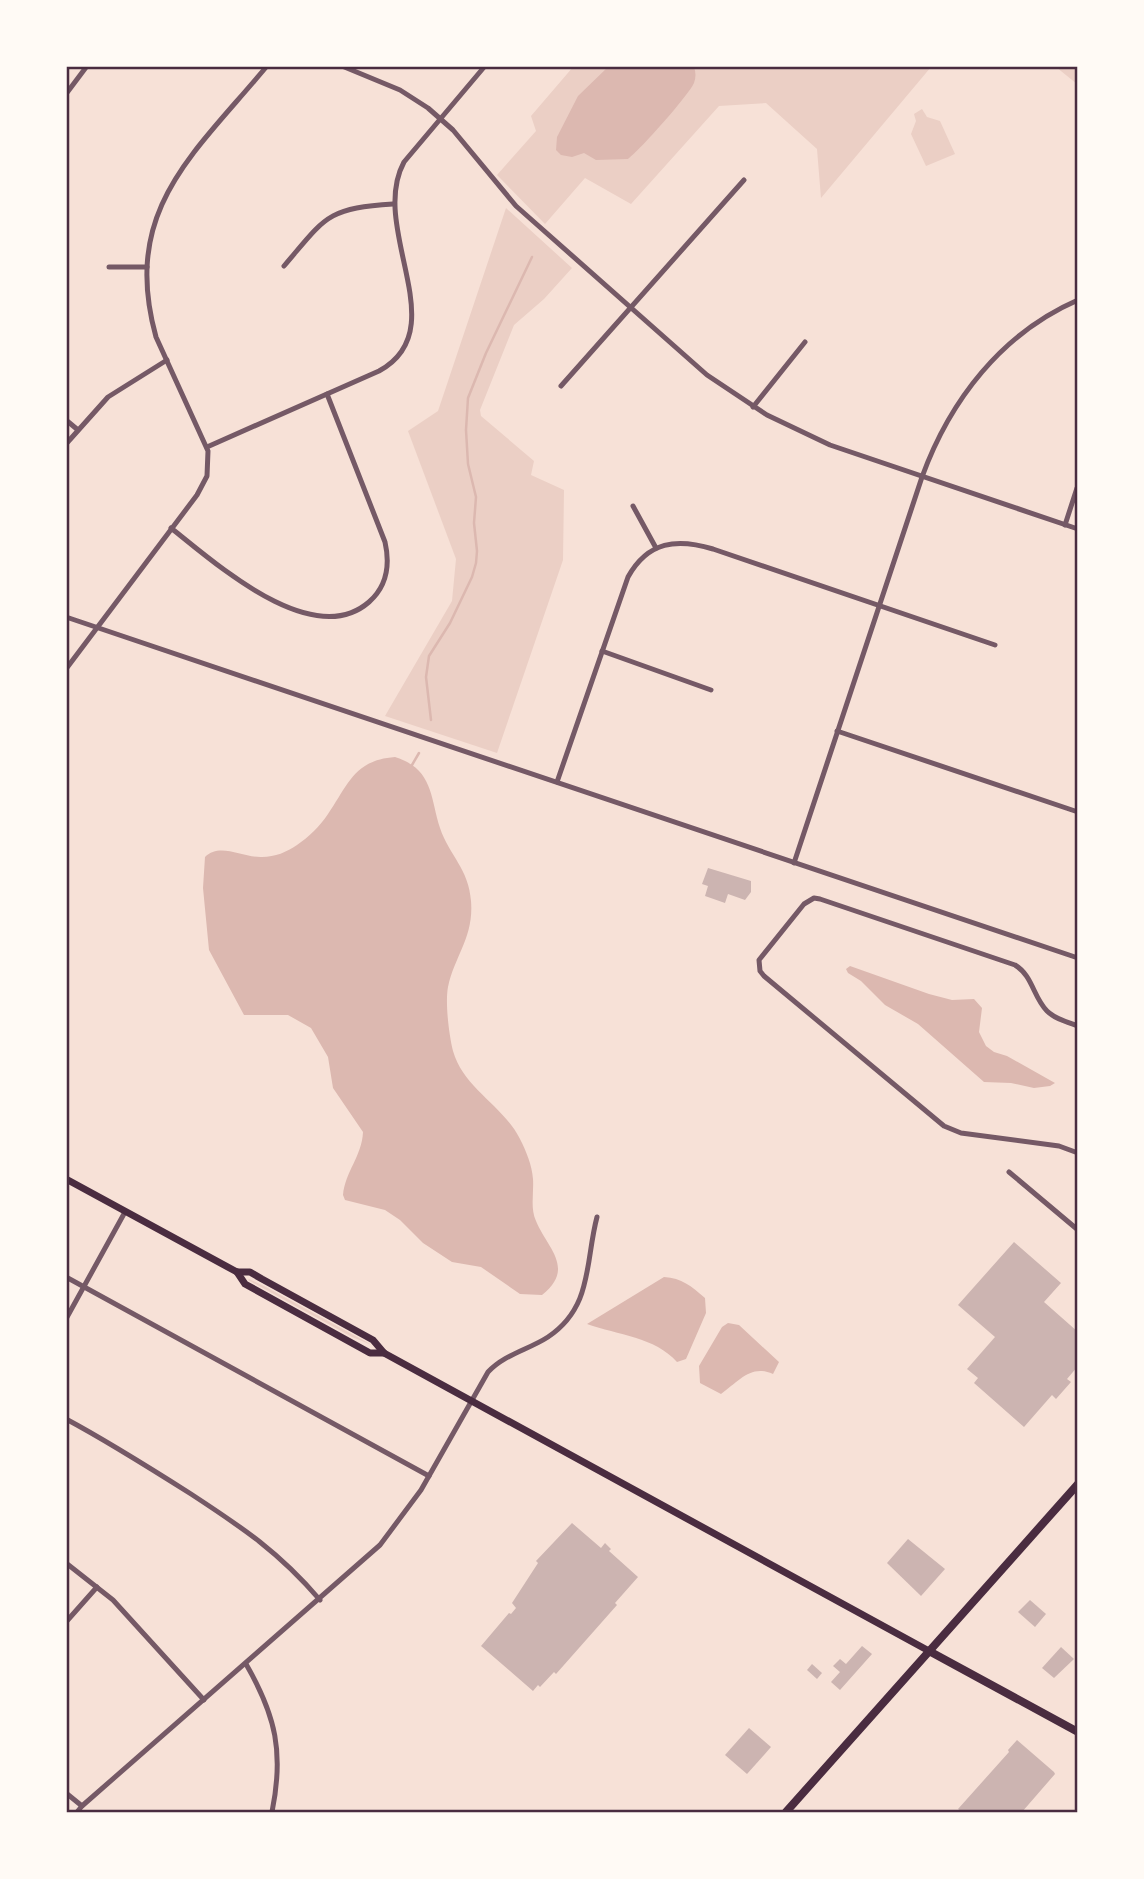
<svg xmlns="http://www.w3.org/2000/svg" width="1144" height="1879" font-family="Arial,sans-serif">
<rect width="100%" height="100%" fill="#f7e1d7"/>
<g fill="#ebcfc5">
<path d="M 573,67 L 931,67 L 821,198 L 817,149 L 766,103 L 719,106 L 631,204 L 585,178 L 545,224 L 497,175 L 536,131 L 531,116 Z"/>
<path d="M 1056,67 L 1077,67 L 1077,84 Z"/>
<path d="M 922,109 L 927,117 L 940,121 L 955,154 L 926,166 L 911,134 L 916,121 L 914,114 Z"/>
<path d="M 506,208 L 572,268 L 544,299 L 514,325 L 480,410 L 481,416 L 534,461 L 531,475 L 564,490 L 563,560 L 497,753 L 385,716 L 452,601 L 456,559 L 408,431 L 438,411 Z"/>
<path d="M 249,1279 L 266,1287 L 372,1345 L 352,1337 L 248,1280 Z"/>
</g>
<g fill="#dcb8b0">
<path d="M 609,66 L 694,67 C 696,73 696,77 694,83 C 688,96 640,150 628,159 L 596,160 L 584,153 L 572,157 L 561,155 L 556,150 L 557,137 L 578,96 Z"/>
<path d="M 395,757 C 433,769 430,796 440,828 C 449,855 469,869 471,901 C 474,937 455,955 448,987 C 445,1003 449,1035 453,1051 C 464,1089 503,1105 520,1139 C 526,1151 532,1165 533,1179 C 534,1193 530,1208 536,1221 C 547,1248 576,1268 542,1295 L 520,1294 L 481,1267 L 452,1262 L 423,1243 L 400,1220 L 385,1210 L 345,1200 L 343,1195 C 345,1172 362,1156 363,1132 L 333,1088 L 328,1057 L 311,1028 L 288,1015 L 244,1015 L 209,950 L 203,888 L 205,857 C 220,842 243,858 262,857 C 275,857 287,852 297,845 C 309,837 320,826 328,814 C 348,785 354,760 395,757 Z"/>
<path d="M 850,966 L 929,994 L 952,1000 L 974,999 L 982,1008 L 979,1032 L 986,1046 L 994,1052 L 1007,1056 L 1055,1083 L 1050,1086 L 1034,1088 L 1011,1083 L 984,1082 L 918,1024 L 885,1005 L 861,981 L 848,973 L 846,969 Z"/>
<path d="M 664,1277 C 682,1278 691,1286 705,1298 L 706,1313 L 686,1359 L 677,1362 C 655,1337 618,1335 587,1324 Z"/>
<path d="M 728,1323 L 739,1325 L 779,1362 L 773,1374 C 751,1364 739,1381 721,1394 L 700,1383 L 699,1366 L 722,1327 Z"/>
</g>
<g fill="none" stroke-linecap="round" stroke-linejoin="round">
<g stroke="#dcb8b0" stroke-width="2.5">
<path d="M 431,720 L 426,677 L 429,656 L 450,623 L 472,577 L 476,563 L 477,551 L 474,523 L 476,497 L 468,464 L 466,430 L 468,398 L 486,353 L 532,257"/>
<path d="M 412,765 L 419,753"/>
</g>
</g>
<g fill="#ccb4b1">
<path d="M 708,868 L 751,881 L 751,892 L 745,900 L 728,894 L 725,903 L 705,896 L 708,886 L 702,884 Z"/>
<path d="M 1014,1242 L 1061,1283 L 1044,1302 L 1078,1332 L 1078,1366 L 1067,1379 L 1071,1382 L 1056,1399 L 1052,1395 L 1024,1427 L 974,1383 L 978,1378 L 967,1369 L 995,1337 L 958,1305 Z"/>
<path d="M 572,1523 L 601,1548 L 605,1543 L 611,1549 L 609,1551 L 638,1577 L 615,1603 L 617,1605 L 556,1674 L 554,1672 L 540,1687 L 538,1685 L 533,1691 L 481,1646 L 509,1613 L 511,1614 L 516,1608 L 512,1603 L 538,1563 L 536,1561 Z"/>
<path d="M 908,1539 L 945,1569 L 921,1596 L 887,1563 Z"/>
<path d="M 1030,1600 L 1046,1614 L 1035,1627 L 1018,1612 Z"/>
<path d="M 862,1646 L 872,1654 L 840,1690 L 831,1682 L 840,1672 L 833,1666 L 840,1659 L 846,1664 Z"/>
<path d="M 1061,1647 L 1074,1659 L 1054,1678 L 1042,1668 Z"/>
<path d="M 812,1664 L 822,1673 L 817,1679 L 807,1670 Z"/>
<path d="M 749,1728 L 771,1747 L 747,1774 L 725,1755 Z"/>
<path d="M 1017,1740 L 1054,1772 L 1055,1774 L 1022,1812 L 962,1812 L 958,1809 L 1009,1752 L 1008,1750 Z"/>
</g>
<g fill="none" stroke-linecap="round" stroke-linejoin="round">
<g stroke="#755966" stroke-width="5">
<path d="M 342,66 L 400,90 L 428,108 L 453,130 L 516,206 L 707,375 L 767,415 L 830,445 L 1078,529"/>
<path d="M 66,94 L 87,66"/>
<path d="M 284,266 C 325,218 326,208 393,204"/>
<path d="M 109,267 L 147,267"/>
<path d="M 561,386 L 744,180"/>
<path d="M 753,407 L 805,342"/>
<path d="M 66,420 L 78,430"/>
<path d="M 66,444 L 108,397 L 167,360"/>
<path d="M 207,447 L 379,371 C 456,329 368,229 404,162 L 485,66"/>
<path d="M 633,506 L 656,548"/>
<path d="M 1065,525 L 1077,488"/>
<path d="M 171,528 C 215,563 313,651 369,602 C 387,586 390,564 385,542 L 327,394"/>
<path d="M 66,617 L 1078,958"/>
<path d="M 602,651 L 711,690"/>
<path d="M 66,669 L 197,495 L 207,476 L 208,451 L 156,337 C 121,210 193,155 267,66"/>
<path d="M 837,731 L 1078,812"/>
<path d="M 557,782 L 628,577 C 648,541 677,538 713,549 L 995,645"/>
<path d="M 794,863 L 922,477 C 950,400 1002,333 1078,300"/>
<path d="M 1078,1026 C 1067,1022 1055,1019 1047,1011 C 1033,997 1033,976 1015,965 L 820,899 L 814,898 L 804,904 L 759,960 L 760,971 L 764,976 L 944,1126 L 961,1133 L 1059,1146 L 1078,1153"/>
<path d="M 1009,1172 L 1078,1230"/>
<path d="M 66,1277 L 429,1476"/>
<path d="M 66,1319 L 125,1212"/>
<path d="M 66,1419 C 109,1442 150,1468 191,1494 C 243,1528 279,1552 320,1600"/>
<path d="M 66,1563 L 113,1600 L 204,1700"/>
<path d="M 66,1622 L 97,1587"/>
<path d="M 246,1664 C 276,1716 284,1753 272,1812"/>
<path d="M 66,1793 L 82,1806"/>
<path d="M 77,1812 L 82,1806 L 380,1545 L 421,1490 L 488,1372 C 505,1354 528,1350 548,1337 C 593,1307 585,1262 597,1217"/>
</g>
<g stroke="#4a2c40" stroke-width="7">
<path d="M 66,1179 L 237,1272 L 250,1272 L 262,1279 L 373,1340 L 384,1353 L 929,1651"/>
<path d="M 237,1272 L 245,1284 L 370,1353 L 384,1353"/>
</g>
<g stroke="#4a2c40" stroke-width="8">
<path d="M 929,1651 L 1078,1732"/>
<path d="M 786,1812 L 1078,1484"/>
</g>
</g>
<rect width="1144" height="1879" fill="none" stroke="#fffaf5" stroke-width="136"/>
<rect x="68" y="68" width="1008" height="1743" fill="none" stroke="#4a2c40" stroke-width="2.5"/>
</svg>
